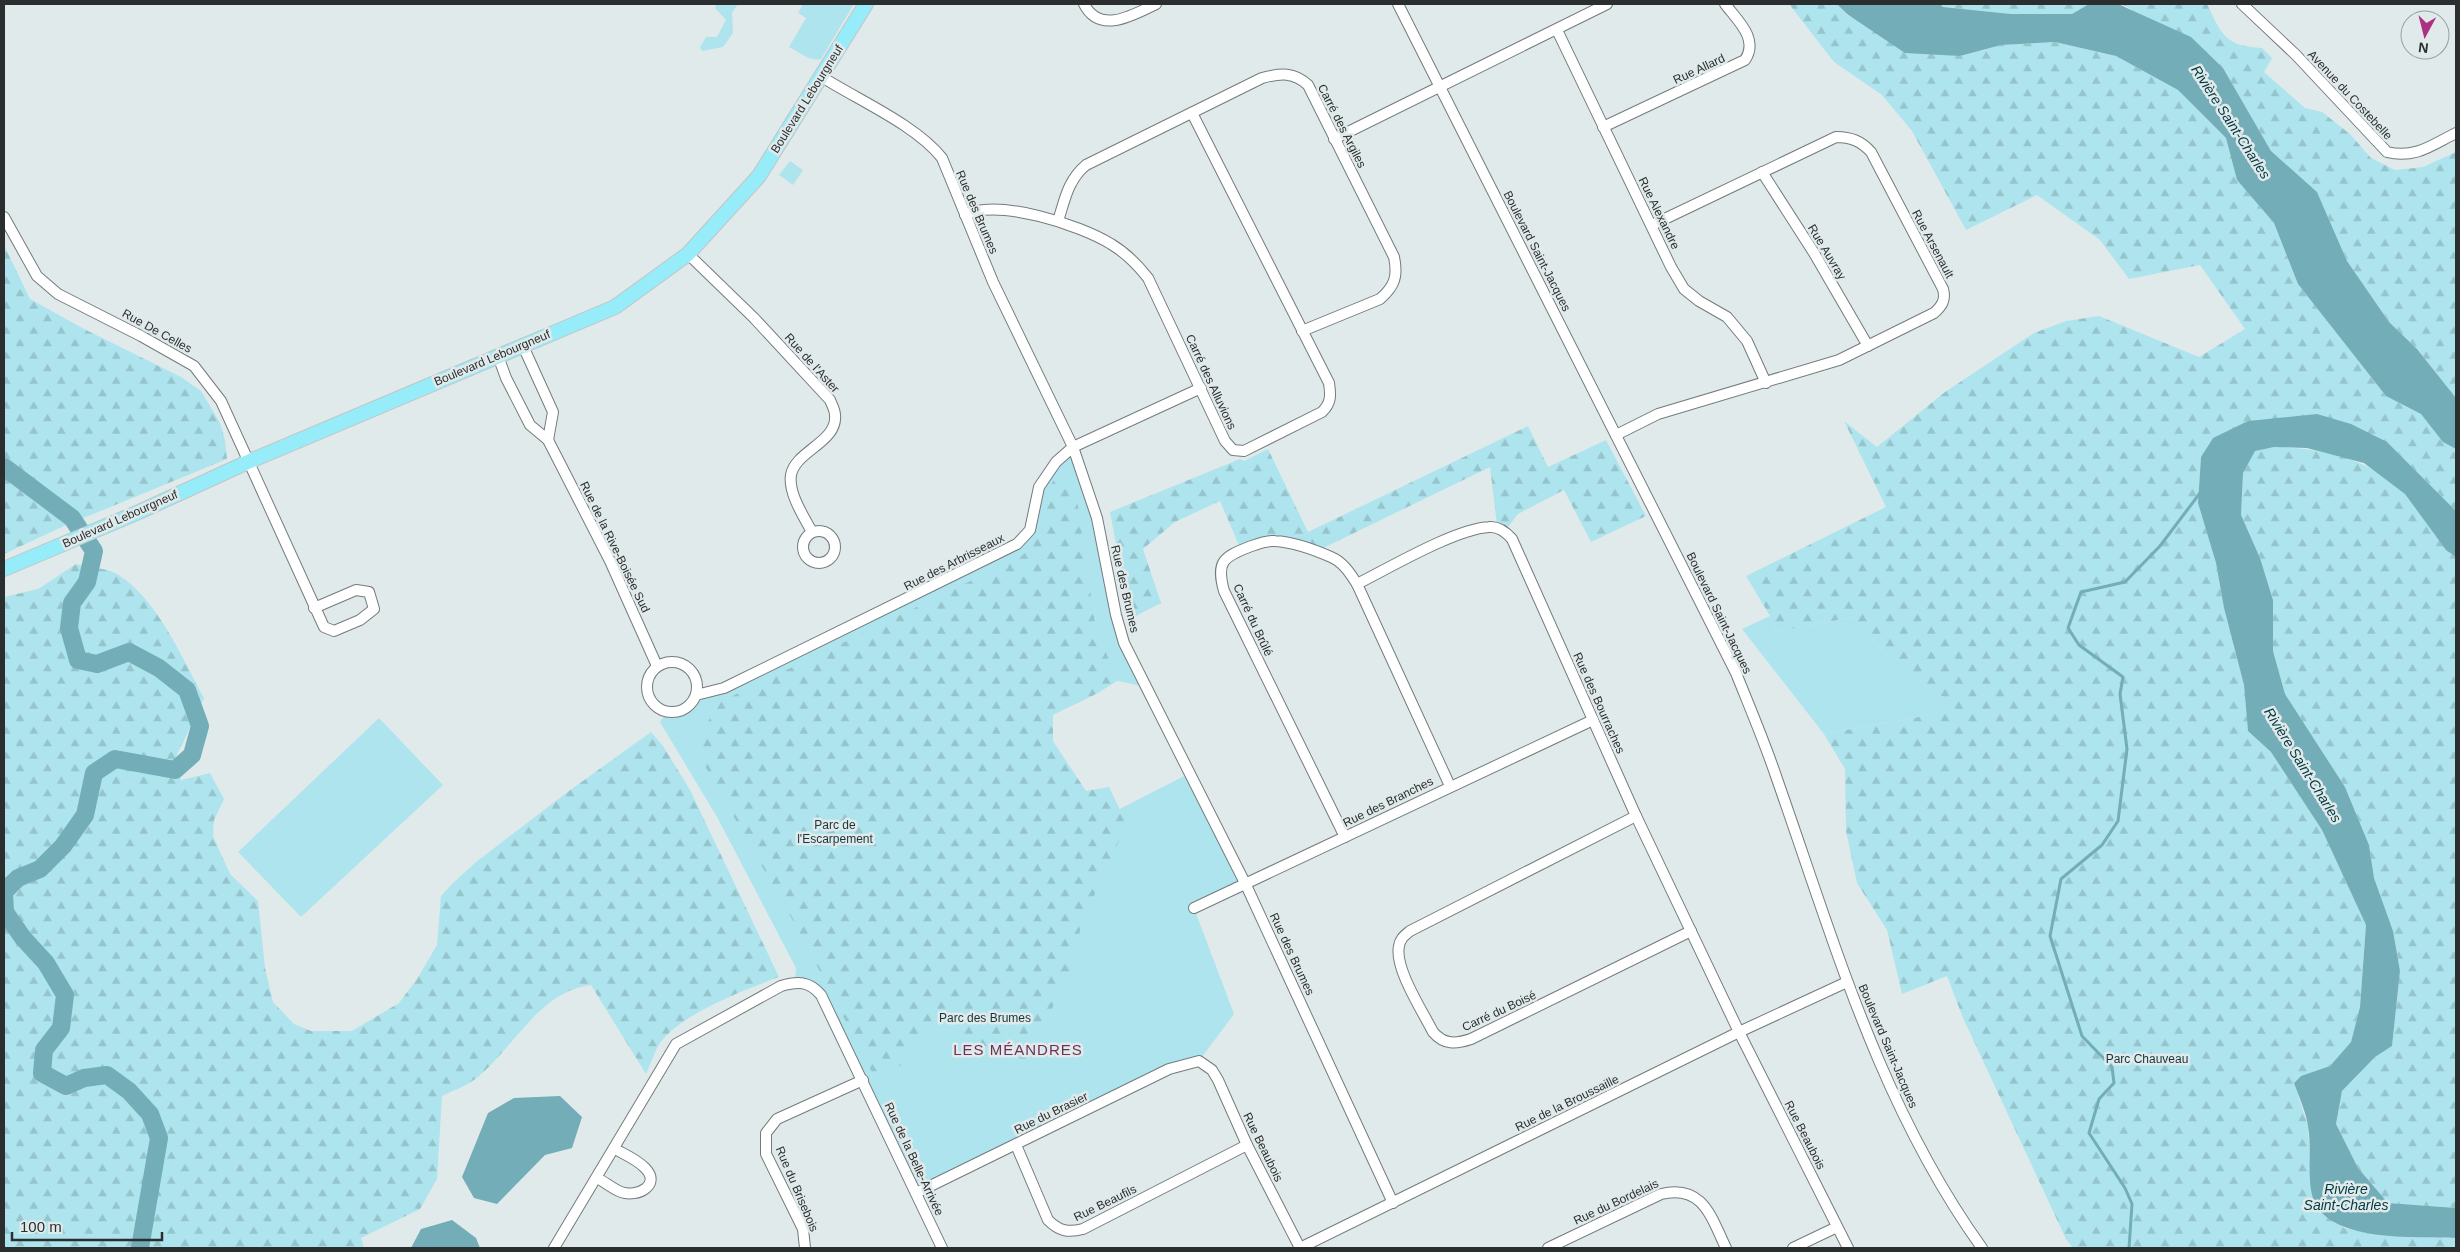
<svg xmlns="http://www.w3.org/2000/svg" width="2460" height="1252" font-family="Helvetica,sans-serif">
<defs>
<pattern id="forest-firs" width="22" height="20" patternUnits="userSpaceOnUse" patternTransform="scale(1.25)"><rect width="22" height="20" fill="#aee4ee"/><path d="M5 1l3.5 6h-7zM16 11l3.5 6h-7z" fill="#96c4cc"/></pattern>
</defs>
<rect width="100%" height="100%" fill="#e1eaeb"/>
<g fill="#aee4ee">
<path d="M 717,4 L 738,4 L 732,13 L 733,33 L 723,47 L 702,51 L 700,47 L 706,37 L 717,37 L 726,20 L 715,8 Z"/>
<path d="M 803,4 L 854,4 L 821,59 C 810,62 799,52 789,47 L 806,18 L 798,13 Z"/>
<path d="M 790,161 L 803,170 L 793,185 L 779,175 Z"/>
<path d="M 1073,447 L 1091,496 L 1116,615 L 1146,687 L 999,655 L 973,884 L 1190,773 L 1246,885 L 1194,908 L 1234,1014 L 1199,1061 L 1187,1063 L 916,1193 L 821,995 L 795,982 L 796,968 L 717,817 L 660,722 L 667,712 C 681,712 689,708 696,695 L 980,564 L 1030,530 L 1039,487 Z"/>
<path d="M 1770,616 L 1775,632 L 1853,617 L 1899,670 L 1949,700 L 1935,714 L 1824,734 L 1742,629 Z"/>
<path d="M 379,718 L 443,785 L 301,917 L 238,852 Z"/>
</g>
<g fill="url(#forest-firs)">
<path d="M 1789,4 L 1837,4 L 1847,15 L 1929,53 L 1960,56 L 2001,45 L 2055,42 L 2116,56 L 2178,90 L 2226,138 L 2237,180 L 2274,223 L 2298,284 L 2386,396 L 2421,414 L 2443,441 L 2456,449 L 2456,511 L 2387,442 L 2213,438 L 2201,457 L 2198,503 L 2216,563 L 2224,608 L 2244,685 L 2248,731 L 2271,752 L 2322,830 L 2366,925 L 2360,1007 L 2351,1042 L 2330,1066 L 2301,1076 L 2294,1083 L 2308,1126 L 2312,1196 L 2344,1228 L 2373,1234 L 2456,1238 L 2456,1248 L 2073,1248 L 2066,1239 L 1963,1018 L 1947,976 L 1902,994 L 1887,930 L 1857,883 L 1846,831 L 1845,769 L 1824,734 L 1935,714 L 1948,700 L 1899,670 L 1853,617 L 1775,632 L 1770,616 L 1746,576 L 1886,507 L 1844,421 L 1877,447 L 1945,392 L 2034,333 L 2066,321 L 2099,316 L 2199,357 L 2245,329 L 2200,265 L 2129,279 L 2100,240 L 2037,195 L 1966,230 L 1912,131 L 1882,95 L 1834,62 Z"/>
<path d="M 1940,4 L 2089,4 L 2072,14 L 2011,14 L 1943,7 Z"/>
<path d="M 2118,4 L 2207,4 C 2222,35 2225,46 2262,48 L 2272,58 L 2264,72 L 2305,108 L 2322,112 L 2350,134 L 2371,158 L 2395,170 L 2423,167 L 2456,152 L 2456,398 L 2417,349 L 2389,322 L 2347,261 L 2317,192 L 2271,151 L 2223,68 L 2126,6 Z"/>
<path d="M 4,245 L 30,299 L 86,330 L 181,377 L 201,391 L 220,423 L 225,440 L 227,459 L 64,526 L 4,554 Z"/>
<path d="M 1528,426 L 1548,467 L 1606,440 L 1646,516 L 1591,542 L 1564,490 L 1518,514 L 1505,531 L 1497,525 L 1490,467 L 1315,552 L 1274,541 L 1241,550 L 1220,501 L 1175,522 L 1143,549 L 1161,603 L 1130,619 L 1110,512 L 1240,459 L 1244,461 L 1268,449 L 1308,532 Z"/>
<path d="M 2274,447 C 2321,448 2371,458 2405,494 C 2424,514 2434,541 2456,557 L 2456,1208 L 2388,1203 L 2358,1168 L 2336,1124 L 2342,1091 L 2375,1057 L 2392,1046 L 2400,971 L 2393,931 L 2374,878 L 2369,845 L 2345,787 L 2285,694 L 2273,651 L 2273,600 L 2260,558 L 2241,515 L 2243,473 L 2255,450 Z"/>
<path d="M 1059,473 L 1069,473 L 1077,500 L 1095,624 L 1117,681 L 1098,693 L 1053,715 L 1053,741 L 1086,791 L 1109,787 L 1124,818 L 1123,832 L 1082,922 L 1070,974 L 1024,1062 L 991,1052 L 933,1019 L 906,1063 L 874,1076 L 800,933 L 701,759 L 700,733 L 722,701 L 1022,556 L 1038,538 L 1049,487 Z"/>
<path d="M 76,564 C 88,567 106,568 117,574 C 157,598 182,658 204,698 L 174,761 L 181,780 L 210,773 L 224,799 L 214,820 L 213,836 L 230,874 L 258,901 L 265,968 L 273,1002 L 294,1024 L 311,1031 L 352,1031 L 399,1003 L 417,979 L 437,945 L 441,896 L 453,883 L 476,862 L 569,791 L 651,732 L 663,746 L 690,790 L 779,977 C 744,990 688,1011 663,1039 C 655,1048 651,1064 646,1074 L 591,985 C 539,992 516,1045 479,1076 C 469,1085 454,1090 442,1096 L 437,1179 L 420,1209 L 361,1238 L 364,1248 L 4,1248 L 4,597 L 38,589 Z"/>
</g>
<g fill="#73adb7">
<path d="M 1837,4 L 1940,4 L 1943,7 L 2011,14 L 2072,14 L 2089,4 L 2118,4 L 2191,37 L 2223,68 L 2271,151 L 2317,192 L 2347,261 L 2389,322 L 2417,349 L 2456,398 L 2456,449 L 2443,442 L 2421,414 L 2386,396 L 2298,284 L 2274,223 L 2237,180 L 2226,138 L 2178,90 L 2116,56 L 2055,42 L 2001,45 L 1960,56 L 1905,53 L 1847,14 Z"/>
<path d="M 2317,414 L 2351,424 L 2387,442 L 2456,511 L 2456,557 L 2446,550 L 2405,494 L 2364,463 L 2307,448 L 2274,447 L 2255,451 L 2243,473 L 2241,515 L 2260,558 L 2273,600 L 2273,651 L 2285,694 L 2345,787 L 2369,845 L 2374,878 L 2393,931 L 2400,971 L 2392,1046 L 2375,1057 L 2342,1091 L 2336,1124 L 2358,1168 L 2388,1203 L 2456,1208 L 2456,1238 C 2417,1236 2324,1244 2312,1195 C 2307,1173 2312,1149 2308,1126 C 2306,1112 2299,1097 2294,1083 L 2301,1076 L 2330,1066 L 2351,1042 L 2360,1007 L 2366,925 L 2322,830 L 2271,752 L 2248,731 L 2244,685 L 2224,608 L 2216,563 L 2198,503 L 2201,457 L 2213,438 L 2248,421 Z"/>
<path d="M 560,1096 L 582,1117 L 572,1148 L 545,1155 L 497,1204 L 474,1198 L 462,1177 L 488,1113 L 514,1098 Z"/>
<path d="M 452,1220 L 476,1238 L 480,1248 L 411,1248 L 421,1229 Z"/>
</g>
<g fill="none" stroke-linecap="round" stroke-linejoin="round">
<path stroke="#73adb7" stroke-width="3" d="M 2129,1248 L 2132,1204 L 2125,1188 L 2089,1133 L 2099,1099 L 2114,1083 L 2112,1067 L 2082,1036 L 2050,936 L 2061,879 L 2102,845 L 2118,821 L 2127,749 L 2120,694 L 2123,677 L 2079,645 L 2068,628 L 2081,592 L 2125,582 L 2160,546 L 2200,493"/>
<g stroke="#73adb7" stroke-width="18">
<path d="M 4,467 L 72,518 L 94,551 L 87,582 L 72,603 L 69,628 L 78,660 L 97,664 L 129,652 L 159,668 L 187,690 L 200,726 L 192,755 L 175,770 L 115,759 L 94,773 L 85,815 L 63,846 L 40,869 L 18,878 L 4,892"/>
<path d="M 4,894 L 5,912 L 23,938 L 46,963 L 65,995 L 61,1028 L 44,1050 L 42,1073 L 66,1086 L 84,1078 L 107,1075 L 129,1091 L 150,1114 L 159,1138 L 140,1248"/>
</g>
<defs>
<g id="minor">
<path d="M 1084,4 C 1100,35 1133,15 1156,4"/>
<path d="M 1398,4 L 1736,673 C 1750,708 1765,743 1777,779 C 1834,941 1880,1106 1982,1248"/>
<path d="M 2242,4 L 2296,55 L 2387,152 C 2415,159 2432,145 2456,133"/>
<path d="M 1557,30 L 1671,267 L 1684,289 L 1699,301 L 1727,317 L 1747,341 L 1766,383"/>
<path d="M 822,77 C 858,100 916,125 942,158 L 993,282 L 1073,447 L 1097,518 L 1116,615 L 1124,643 L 1246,885 L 1393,1203"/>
<path d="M 1603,127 L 1745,60 C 1759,39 1738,21 1725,4"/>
<path d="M 1334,139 L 1607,4"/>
<path d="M 1762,172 L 1814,253 L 1868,346"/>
<path d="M 965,215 C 997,198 1081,225 1111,244 C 1126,253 1137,264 1148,278 L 1225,441 L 1233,450 L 1244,451 L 1322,412 C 1331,403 1331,396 1329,383 L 1192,113"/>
<path d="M 4,217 L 37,276 L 58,294 L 141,336 L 194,366 L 221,401 L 324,627 L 334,631 L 360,620 L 374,609 L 369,592 L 356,590 L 314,608"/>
<path d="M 1058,221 C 1065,199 1068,180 1086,165 L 1262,78 C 1281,73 1294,72 1308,85 L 1394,257 C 1398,276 1395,286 1380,299 L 1302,331"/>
<path d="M 688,254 L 754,318 L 830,400 C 832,405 835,410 835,415 C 838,442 795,451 791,475 C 788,493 804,517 812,532"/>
<path d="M 523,346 L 553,412 L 548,440"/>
<path d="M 498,356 L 506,378 L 530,425 L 548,440 L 610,561 L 657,666"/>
<path d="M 1616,435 L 1658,414 L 1839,360 L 1934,313 C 1942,306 1946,300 1943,289 L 1871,152 C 1861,141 1851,137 1836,137 L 1652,225"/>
<circle cx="819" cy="547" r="16"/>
<path d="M 1357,584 C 1389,568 1455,529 1489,527 C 1499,526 1506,532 1512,539 L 1636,816 L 1739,1032 L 1848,1248"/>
<circle cx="672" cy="687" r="25"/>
<path d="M 696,695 L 724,688 L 1017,544 L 1030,530 L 1039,487 L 1056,462 L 1073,447 L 1201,388"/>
<path d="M 1636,816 L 1410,931 C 1404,936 1400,939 1399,946 C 1394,968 1423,1012 1433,1032 C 1444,1045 1456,1044 1471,1039 L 1691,931"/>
<path d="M 1345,837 L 1224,591 C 1216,562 1223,557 1249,547 C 1257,544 1266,540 1275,541 C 1293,542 1315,550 1331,557 C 1343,562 1350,573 1357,584 L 1450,786"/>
<path d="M 1194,908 L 1593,720"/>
<path d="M 1016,1145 L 1048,1220 C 1059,1231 1068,1233 1083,1229 L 1247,1145"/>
<path d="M 597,1178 C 605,1182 613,1189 621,1192 C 637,1198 662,1185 645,1168 C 638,1160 624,1154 615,1149"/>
<path d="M 916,1193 L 1169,1069 L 1199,1061 L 1212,1070 L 1218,1080 L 1247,1145 L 1300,1248"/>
<path d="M 554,1248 L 676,1044 L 781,986 C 798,981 809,981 821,995 L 942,1248"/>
<path d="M 805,1248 L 803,1229 L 766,1154 L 766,1133 L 777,1119 L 863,1080"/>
<path d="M 1300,1248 L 1739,1032 L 1847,982"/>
<path d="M 1548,1248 L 1661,1194 C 1703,1184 1711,1217 1726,1248"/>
<path d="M 1793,1248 L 1837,1227"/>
</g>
<path id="major" d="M 4,569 L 139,512 L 250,461 L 615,307 L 688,254 L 759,176 L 866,4"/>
</defs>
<use href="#minor" stroke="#747b7c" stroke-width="12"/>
<use href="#major" stroke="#c4c4c4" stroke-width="16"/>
<use href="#minor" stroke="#fff" stroke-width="10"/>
<use href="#major" stroke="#96ecf9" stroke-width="14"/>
</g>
<g text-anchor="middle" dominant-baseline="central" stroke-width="5" stroke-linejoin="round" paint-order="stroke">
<g font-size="12" fill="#2b2e2e" stroke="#e1eaeb">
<text transform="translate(1699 69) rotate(-25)">Rue Allard</text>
<text transform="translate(2350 95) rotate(47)">Avenue du Costebelle</text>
<text transform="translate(807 99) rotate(-58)">Boulevard Lebourgneuf</text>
<text transform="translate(1342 126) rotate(63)">Carré des Argiles</text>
<text transform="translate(977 212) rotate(67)">Rue des Brumes</text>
<text transform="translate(1659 213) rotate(64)">Rue Alexandre</text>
<text transform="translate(1933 244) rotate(62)">Rue Arsenault</text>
<text transform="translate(1537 251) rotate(63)">Boulevard Saint-Jacques</text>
<text transform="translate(1827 252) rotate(59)">Rue Auvray</text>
<text transform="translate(157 331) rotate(29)">Rue De Celles</text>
<text transform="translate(492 358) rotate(-23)">Boulevard Lebourgneuf</text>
<text transform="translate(812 363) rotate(48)">Rue de l'Aster</text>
<text transform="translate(1211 382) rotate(65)">Carré des Alluvions</text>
<text transform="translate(120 519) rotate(-24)">Boulevard Lebourgneuf</text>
<text transform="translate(615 547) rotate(64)">Rue de la Rive-Boisée Sud</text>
<text transform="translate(954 562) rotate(-27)">Rue des Arbrisseaux</text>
<text transform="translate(1125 589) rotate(77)">Rue des Brumes</text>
<text transform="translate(1719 613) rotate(64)">Boulevard Saint-Jacques</text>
<text transform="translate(1253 620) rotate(65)">Carré du Brûlé</text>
<text transform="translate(1599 703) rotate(66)">Rue des Bourraches</text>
<text transform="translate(1388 802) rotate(-26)">Rue des Branches</text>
<text transform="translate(1292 954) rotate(65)">Rue des Brumes</text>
<text transform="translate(1499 1011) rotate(-25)">Carré du Boisé</text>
<text transform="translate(1888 1046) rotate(67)">Boulevard Saint-Jacques</text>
<text transform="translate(1567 1103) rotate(-26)">Rue de la Broussaille</text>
<text transform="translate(1051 1113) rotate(-26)">Rue du Brasier</text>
<text transform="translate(1805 1135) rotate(63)">Rue Beaubois</text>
<text transform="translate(1263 1147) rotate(64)">Rue Beaubois</text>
<text transform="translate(914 1159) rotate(65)">Rue de la Belle-Arrivée</text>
<text transform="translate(797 1189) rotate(67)">Rue du Brisebois</text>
<text transform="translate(1616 1202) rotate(-25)">Rue du Bordelais</text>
<text transform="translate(1105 1203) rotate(-26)">Rue Beaufils</text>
</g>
<g font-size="12" fill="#17353a" stroke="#e1eaeb">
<text x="835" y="825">Parc de<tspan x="835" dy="14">l'Escarpement</tspan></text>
<text x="985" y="1018">Parc des Brumes</text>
<text x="2147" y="1059">Parc Chauveau</text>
</g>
<g font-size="14" font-style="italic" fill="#003840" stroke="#e1eaeb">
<text transform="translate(2231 122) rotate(57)">Rivière Saint-Charles</text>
<text transform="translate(2303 765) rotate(58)">Rivière Saint-Charles</text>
<text x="2346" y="1189">Rivière<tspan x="2346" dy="16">Saint-Charles</tspan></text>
</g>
<g font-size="15" letter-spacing="1" fill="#6e3057" stroke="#e1eaeb">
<text x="1018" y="1049">LES MÉANDRES</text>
</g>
</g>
<rect width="2460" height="1252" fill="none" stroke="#2b2e2e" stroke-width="10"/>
<g transform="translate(2425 35) rotate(187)"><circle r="24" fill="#e1eaeb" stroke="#989f9f"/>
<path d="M0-4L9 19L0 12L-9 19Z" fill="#ac3184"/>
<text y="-8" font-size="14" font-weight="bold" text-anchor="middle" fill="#2b2e2e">N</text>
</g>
<path d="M12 1232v8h150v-8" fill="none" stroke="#2b2e2e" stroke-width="2.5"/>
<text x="20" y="1232" font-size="15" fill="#2b2e2e" stroke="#e1eaeb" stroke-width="4" paint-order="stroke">100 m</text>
</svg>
